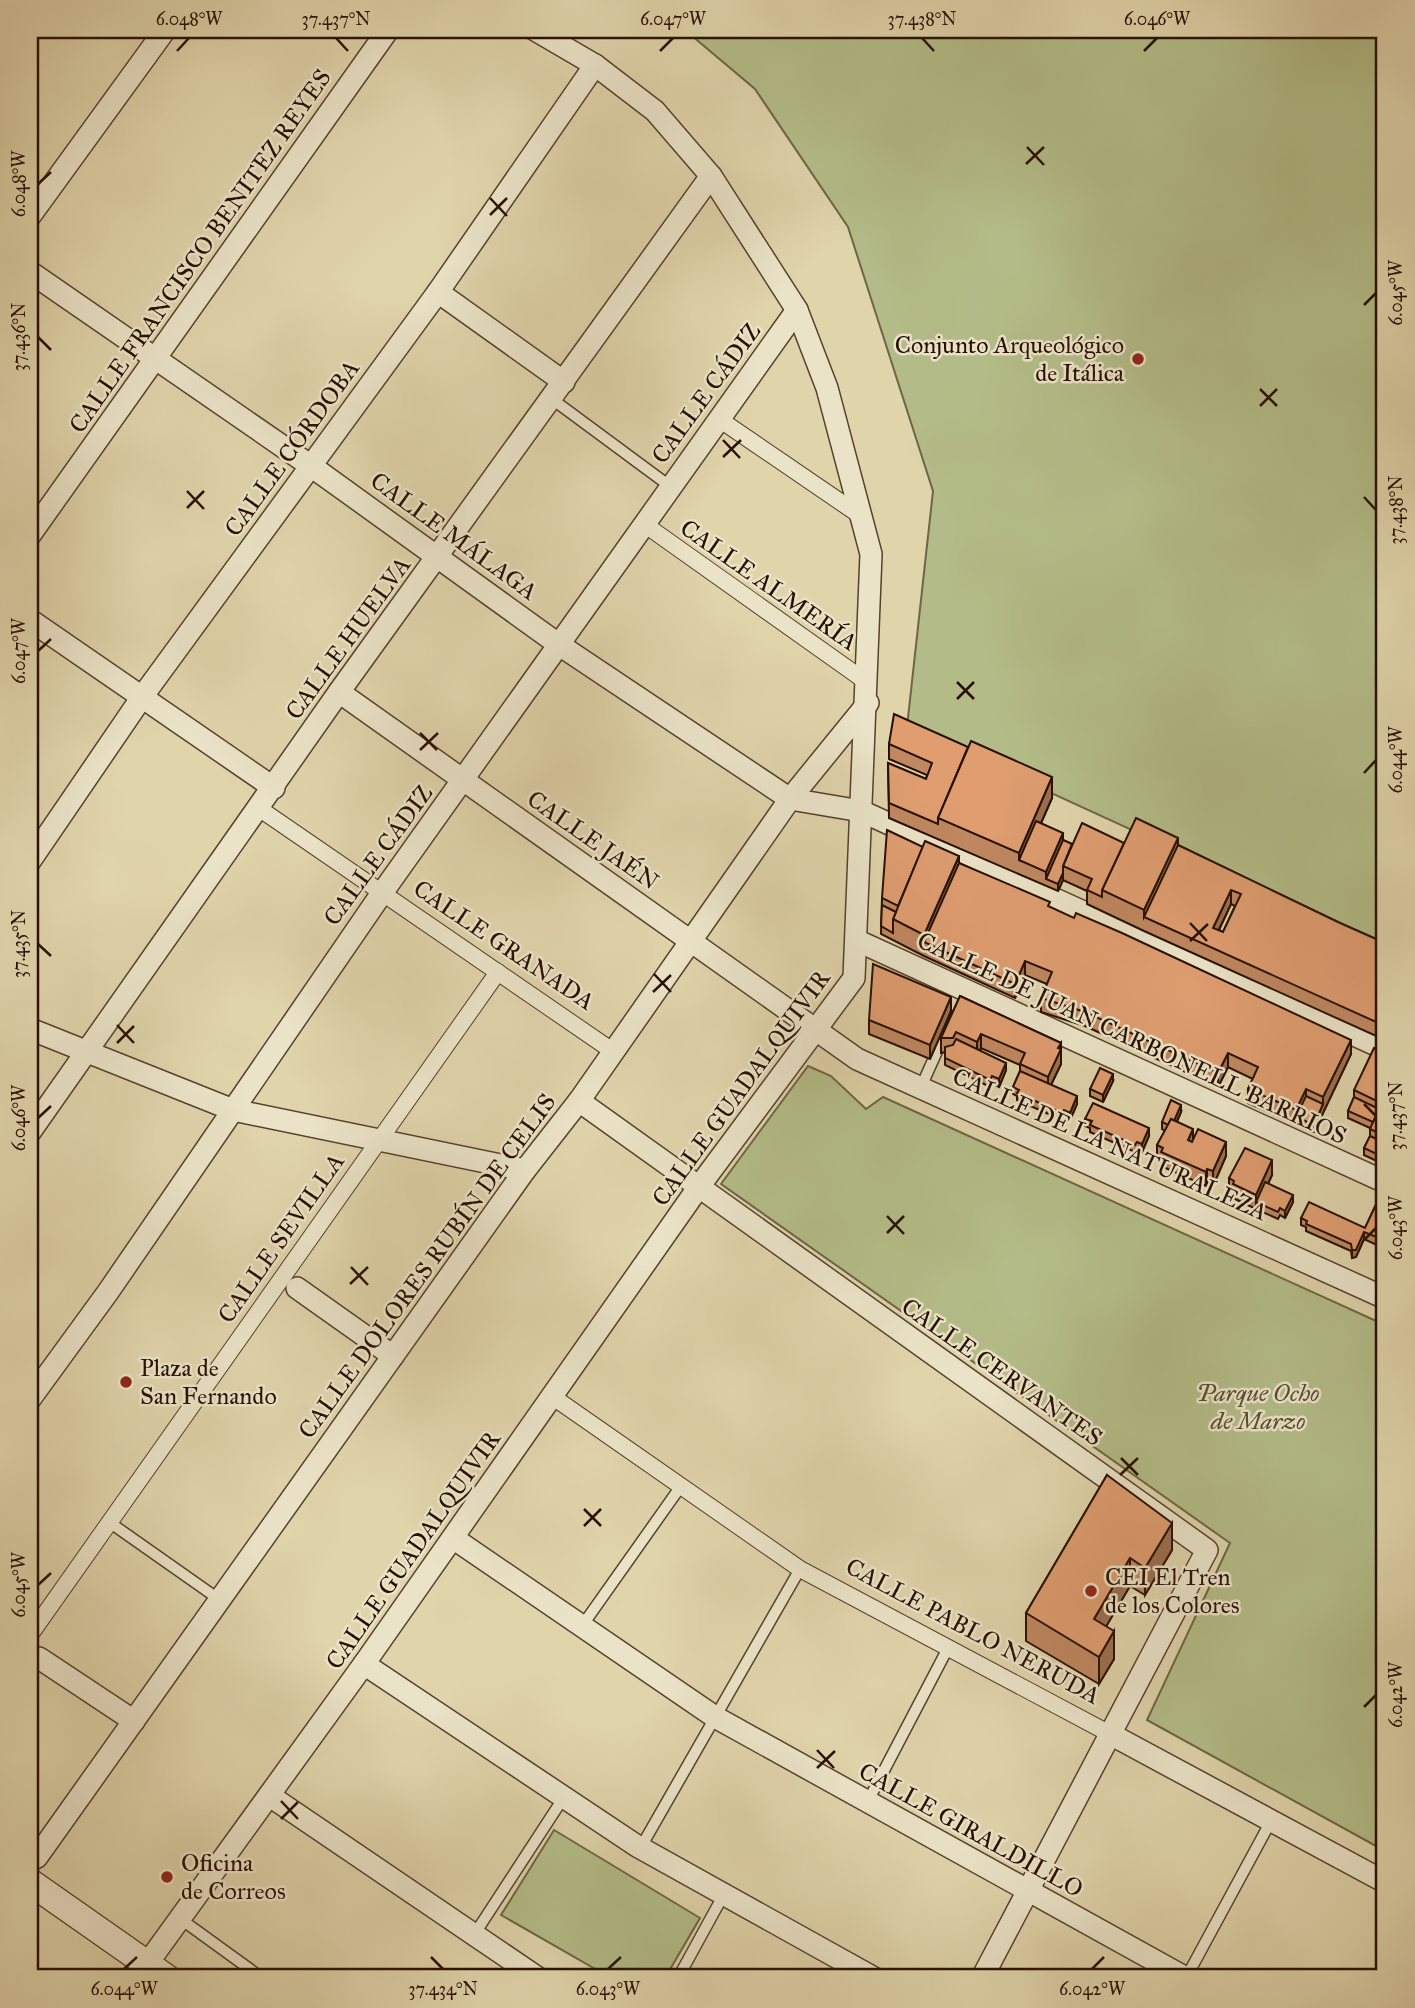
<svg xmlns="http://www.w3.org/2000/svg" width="1415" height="2008" font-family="'IM FELL Great Primer',serif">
<rect width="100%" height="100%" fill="#e0d4ab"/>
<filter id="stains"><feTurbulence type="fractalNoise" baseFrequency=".00286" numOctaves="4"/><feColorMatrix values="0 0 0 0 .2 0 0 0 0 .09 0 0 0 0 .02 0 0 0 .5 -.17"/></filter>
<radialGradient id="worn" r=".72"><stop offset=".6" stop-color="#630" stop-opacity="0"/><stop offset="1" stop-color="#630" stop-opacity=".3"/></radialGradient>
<g fill="#b3bc88" stroke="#6d6645" stroke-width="2">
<path d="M 685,30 L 1385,30 L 1385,946 L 907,727 L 933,491 L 848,227 L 755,89 Z"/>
<path d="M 808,1066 L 831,1076 L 866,1109 L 883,1097 L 1385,1325 L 1385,1851 L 1147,1720 L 1230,1543 L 721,1184 Z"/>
<path d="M 554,1830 L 700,1918 L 665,1978 L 611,1978 L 501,1915 Z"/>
</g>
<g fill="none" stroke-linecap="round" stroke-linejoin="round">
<defs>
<g id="service">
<path d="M 552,399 L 671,487"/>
<path d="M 921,1087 L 947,1029"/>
<path d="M 109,1522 L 220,1600"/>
<path d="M 582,1626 L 681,1486"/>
<path d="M 867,1803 L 948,1648"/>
<path d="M 641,1847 L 800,1569"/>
<path d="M 182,1920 L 262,1978"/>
<path d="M 474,1935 L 564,1797"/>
<path d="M 678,1978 L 724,1894"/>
<path d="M 1186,1978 L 1271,1821"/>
</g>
<g id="pedestrian">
<path d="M 719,419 L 861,516"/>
<path d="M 644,524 L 868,683"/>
<path d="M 260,809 L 614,1052"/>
<path d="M 553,1397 L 800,1569 L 1112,1735"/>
<path d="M 30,1635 L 498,972"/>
</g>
<g id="minor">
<path d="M 30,216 L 165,30"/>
<path d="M 30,272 L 311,466 L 558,644 L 790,799 L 861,811 L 1385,1049"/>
<path d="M 438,292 L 564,382"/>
<path d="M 30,535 L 388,30"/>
<path d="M 30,620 L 274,788"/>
<path d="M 339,692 L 857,1059 L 1385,1298"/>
<path d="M 30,861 L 142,697 L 438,292 L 595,65"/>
<path d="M 858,941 L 1385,1182"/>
<path d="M 30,1029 L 233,1110 L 525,1170"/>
<path d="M 579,1101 L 1207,1550 L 982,1978"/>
<path d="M 30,1132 L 339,692 L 711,176"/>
<path d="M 297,1288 L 393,1356"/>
<path d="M 30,1399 L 108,1292 L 382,893 L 797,310"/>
<path d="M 453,1538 L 715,1717 L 1186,1978"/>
<path d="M 39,1658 L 134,1721"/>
<path d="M 364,1664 L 637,1846 L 874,1978"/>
<path d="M 1112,1735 L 1385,1882"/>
<path d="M 270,1796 L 538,1978"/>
<path d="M 30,1861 L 37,1857 L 525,1170 L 579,1101 L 790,799 L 868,703"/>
<path d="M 147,1964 L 364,1664 L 698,1188 L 854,978 L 871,554 L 827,388 L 797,310 L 711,176 L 655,111 L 595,65 L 535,30"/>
</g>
<path id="tertiary" d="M 30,1882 L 167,1978"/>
</defs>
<use href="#service" stroke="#55412c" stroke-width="13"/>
<use href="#pedestrian" stroke="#55412c" stroke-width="18"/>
<use href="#minor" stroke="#55412c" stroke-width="24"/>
<use href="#tertiary" stroke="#55412c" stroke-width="29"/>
<use href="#service" stroke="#ebe3c8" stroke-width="10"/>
<use href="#pedestrian" stroke="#ebe3c8" stroke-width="16"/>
<use href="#minor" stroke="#ebe3c8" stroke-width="21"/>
<use href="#tertiary" stroke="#ebe3c8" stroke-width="26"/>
</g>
<g fill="#c08760" stroke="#271002" stroke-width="2" fill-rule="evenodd">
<path d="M 889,744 L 1052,798 L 1041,823 L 1063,840 L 1072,844 L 1124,843 L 1178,845 L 1340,923 L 1385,943 L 1385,1040 L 1144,931 L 1087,904 L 1087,891 L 1063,880 L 1058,891 L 889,818 L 888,763 L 926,779 L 927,775 L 889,759 ZM 1231,904 L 1235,906 L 1223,932 L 1219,930 Z"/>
<path d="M 959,863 L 1351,1054 L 1314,1132 L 1248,1103 L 1248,1089 L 1253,1079 L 1228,1067 L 1218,1087 L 1085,1026 L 1041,1012 L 1041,998 L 1047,984 L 1025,975 L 1015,998 L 924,956 L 881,934 L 882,898 Z"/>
<path d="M 960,996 L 1061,1043 L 1061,1064 L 1051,1085 L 1077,1104 L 1070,1120 L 1064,1117 L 1062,1120 L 1017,1100 L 1017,1096 L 1013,1094 L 1013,1087 L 1020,1071 L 1020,1065 L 981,1048 L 980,1051 L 1006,1070 L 999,1087 L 992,1083 L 990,1087 L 945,1065 L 945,1052 L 941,1053 L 941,1038 Z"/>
<path d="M 951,1011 L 930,1059 L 869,1034 L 869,1020 Z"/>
<path d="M 1385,1054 L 1385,1165 L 1364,1155 L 1364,1148 L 1370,1136 L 1370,1128 L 1348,1118 L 1348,1111 L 1354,1097 L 1354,1090 Z"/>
<path d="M 1113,1081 L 1103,1102 L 1090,1096 L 1090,1089 Z"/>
<path d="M 1181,1112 L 1177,1122 L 1193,1140 L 1226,1156 L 1213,1186 L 1207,1183 L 1206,1186 L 1161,1166 L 1161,1162 L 1157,1160 L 1157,1145 L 1165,1131 L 1162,1129 L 1162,1122 Z"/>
<path d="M 1085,1119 L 1149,1136 L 1142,1152 L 1137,1149 L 1135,1152 L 1090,1132 L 1090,1128 L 1085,1126 Z"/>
<path d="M 1272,1175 L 1268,1184 L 1293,1202 L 1285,1218 L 1280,1215 L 1278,1219 L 1256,1209 L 1233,1198 L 1233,1195 L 1229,1192 L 1229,1178 Z"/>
<path d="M 1380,1196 L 1379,1246 L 1364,1239 L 1356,1257 L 1352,1258 L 1351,1251 L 1306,1231 L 1306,1227 L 1301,1225 L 1301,1218 L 1365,1228 Z"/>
<path d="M 1107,1475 L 1172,1550 L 1145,1595 L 1130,1586 L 1106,1626 L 1114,1659 L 1099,1684 L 1026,1641 L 1026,1613 Z"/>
</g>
<g fill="#9c6e4e" stroke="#271002" stroke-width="2">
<path d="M 1052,777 L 1052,798 L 1024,862 L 1019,860 L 1019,853 Z"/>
<path d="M 1063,833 L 1063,847 L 1046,879 L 1046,872 Z"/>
<path d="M 1178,838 L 1178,859 L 1144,917 L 1144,910 Z"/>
<path d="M 959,856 L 959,877 L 924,942 L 924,935 Z"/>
<path d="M 1063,873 L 1063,880 L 1058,891 L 1058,884 Z"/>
<path d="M 1231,890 L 1231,904 L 1213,942 L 1213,928 Z"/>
<path d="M 1025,961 L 1025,975 L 1015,998 L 1015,984 Z"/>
<path d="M 951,997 L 951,1011 L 930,1059 L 930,1045 Z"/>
<path d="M 981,1034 L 981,1048 L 977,1057 L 977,1042 Z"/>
<path d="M 1351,1040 L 1351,1054 L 1314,1132 L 1314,1125 L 1323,1104 L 1323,1097 Z"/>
<path d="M 1061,1043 L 1061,1064 L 1048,1091 L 1048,1077 L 1058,1048 Z"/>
<path d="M 1228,1053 L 1228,1067 L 1218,1087 L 1218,1073 Z"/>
<path d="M 1006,1063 L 1006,1070 L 999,1087 L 999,1079 Z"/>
<path d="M 1113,1074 L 1113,1081 L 1103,1102 L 1103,1095 Z"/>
<path d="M 1306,1089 L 1306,1103 L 1296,1117 L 1296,1110 Z"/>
<path d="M 1077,1096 L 1077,1104 L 1070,1120 L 1070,1113 Z"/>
<path d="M 1181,1105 L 1181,1112 L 1171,1134 L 1171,1126 Z"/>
<path d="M 1149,1128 L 1149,1136 L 1142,1152 L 1142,1144 Z"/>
<path d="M 1193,1129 L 1193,1144 L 1188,1140 Z"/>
<path d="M 1226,1142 L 1226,1156 L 1213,1186 L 1213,1171 Z"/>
<path d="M 1272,1160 L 1272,1175 L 1259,1203 L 1256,1202 L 1256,1209 L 1256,1195 Z"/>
<path d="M 1207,1169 L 1207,1183 L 1206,1186 L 1206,1172 Z"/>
<path d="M 1293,1195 L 1293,1202 L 1285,1218 L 1285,1211 Z"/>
<path d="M 1385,1224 L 1385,1231 L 1379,1246 L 1379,1238 Z"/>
<path d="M 1364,1232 L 1364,1239 L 1356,1257 L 1352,1258 L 1352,1250 Z"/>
<path d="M 1172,1523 L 1172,1550 L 1145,1595 L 1145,1568 Z"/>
<path d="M 1130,1558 L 1130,1586 L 1094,1647 L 1094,1619 Z"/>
<path d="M 1114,1631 L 1114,1659 L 1099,1684 L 1099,1657 Z"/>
</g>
<g fill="#df9d70" stroke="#271002" stroke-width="2" fill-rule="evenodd">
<path d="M 894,714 L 968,747 L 938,818 L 938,824 L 889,803 L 888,763 L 926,779 L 932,763 L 889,744 Z"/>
<path d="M 971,741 L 1052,777 L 1019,853 L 938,818 Z"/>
<path d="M 1136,818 L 1178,838 L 1144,910 L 1102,890 Z"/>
<path d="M 1036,821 L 1063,833 L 1046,872 L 1019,860 Z"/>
<path d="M 1082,823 L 1124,843 L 1102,890 L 1102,897 L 1087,890 L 1092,879 L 1063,866 Z"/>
<path d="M 887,830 L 923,847 L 898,906 L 882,898 Z"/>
<path d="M 1063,840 L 1072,844 L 1063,866 L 1063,873 L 1058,884 L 1046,879 Z"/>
<path d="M 925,841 L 959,856 L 924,935 L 893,919 Z"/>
<path d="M 1178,845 L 1340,923 L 1385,943 L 1385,1026 L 1144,917 ZM 1231,890 L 1241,894 L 1223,932 L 1213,928 Z"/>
<path d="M 959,863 L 1050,902 L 1048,906 L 1074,918 L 1076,913 L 1122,933 L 1351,1040 L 1323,1097 L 1306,1089 L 1296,1110 L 1248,1089 L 1258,1067 L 1228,1053 L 1218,1073 L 1085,1012 L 1041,998 L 1052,972 L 1025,961 L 1015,984 L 924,942 Z"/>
<path d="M 882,905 L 896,912 L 893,919 L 893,933 L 881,926 Z"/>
<path d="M 873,964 L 951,997 L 930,1045 L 869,1020 Z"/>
<path d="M 960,996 L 1061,1043 L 1058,1048 L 1061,1049 L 1048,1077 L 1020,1064 L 1025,1053 L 981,1034 L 977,1042 L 956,1032 L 953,1038 L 941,1038 Z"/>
<path d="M 956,1039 L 1006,1063 L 999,1079 L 992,1076 L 990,1080 L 945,1058 L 945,1047 L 953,1045 Z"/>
<path d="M 1374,1048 L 1385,1054 L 1385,1136 L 1370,1129 L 1381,1103 L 1354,1090 Z"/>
<path d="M 1100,1068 L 1113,1074 L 1103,1095 L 1090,1089 Z"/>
<path d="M 1020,1071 L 1077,1096 L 1070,1113 L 1064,1110 L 1062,1113 L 1017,1093 L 1019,1090 L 1013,1087 Z"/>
<path d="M 1306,1096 L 1323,1104 L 1314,1125 L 1296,1117 Z"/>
<path d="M 1354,1097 L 1379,1109 L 1373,1122 L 1348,1111 Z"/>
<path d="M 1171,1100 L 1181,1105 L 1174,1121 L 1171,1119 L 1168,1125 L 1162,1122 Z"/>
<path d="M 1093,1103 L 1149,1128 L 1142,1144 L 1137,1142 L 1135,1145 L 1090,1125 L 1092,1121 L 1085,1119 Z"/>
<path d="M 1171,1119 L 1193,1129 L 1188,1140 L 1192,1142 L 1198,1129 L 1226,1142 L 1213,1171 L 1207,1169 L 1206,1172 L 1161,1152 L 1163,1148 L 1157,1145 Z"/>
<path d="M 1370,1136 L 1385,1143 L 1385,1158 L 1364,1148 Z"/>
<path d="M 1245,1148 L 1272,1160 L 1256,1195 L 1233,1184 L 1234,1181 L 1229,1178 Z"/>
<path d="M 1265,1182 L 1293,1195 L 1285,1211 L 1280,1208 L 1278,1212 L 1256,1202 Z"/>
<path d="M 1380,1196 L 1385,1198 L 1385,1224 L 1379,1238 L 1364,1232 L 1356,1250 L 1352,1250 L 1351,1244 L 1306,1224 L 1307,1221 L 1301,1218 L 1309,1202 L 1365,1228 Z"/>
<path d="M 1107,1475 L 1172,1523 L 1145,1568 L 1130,1558 L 1094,1619 L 1114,1631 L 1099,1657 L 1026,1613 Z"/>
<path d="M 1385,1957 L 1385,1978 L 1373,1978 Z"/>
</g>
<path fill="none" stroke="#271002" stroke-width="2.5" d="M 336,38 L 348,51M 922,38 L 934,51M 177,51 L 189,38M 660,51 L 673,38M 1144,51 L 1157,38M 1027,147 L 1044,165M 1026,164 L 1044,147M 38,184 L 51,172M 490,198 L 507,216M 490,215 L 507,198M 1364,305 L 1376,293M 38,337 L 51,350M 1260,389 L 1277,406M 1260,406 L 1277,389M 723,440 L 740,458M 723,457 L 741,440M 187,491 L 204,509M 1364,497 L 1376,510M 187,508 L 204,491M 38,651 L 51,639M 957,682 L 974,699M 957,699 L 974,682M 420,733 L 437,750M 420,750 L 438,733M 1364,773 L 1376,760M 1190,923 L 1207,941M 1190,941 L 1208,924M 38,944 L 51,956M 654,974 L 671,992M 653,992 L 671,975M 117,1025 L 134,1043M 117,1043 L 134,1026M 1364,1104 L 1376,1116M 38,1118 L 51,1106M 887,1216 L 904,1234M 887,1233 L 904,1216M 1364,1240 L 1376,1228M 351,1267 L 368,1285M 350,1284 L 368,1267M 1121,1458 L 1138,1475M 1120,1475 L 1138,1458M 584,1509 L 601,1526M 584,1526 L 601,1509M 38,1585 L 51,1573M 1364,1707 L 1376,1695M 817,1750 L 834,1768M 817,1768 L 835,1751M 281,1801 L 298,1819M 281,1819 L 298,1802M 431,1957 L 443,1969M 124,1969 L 137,1957M 608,1969 L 621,1957M 1092,1969 L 1104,1957"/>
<g fill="#8f2418" stroke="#ebe3c8" stroke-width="2.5">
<circle cx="1138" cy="359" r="7"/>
<circle cx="126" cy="1382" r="7"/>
<circle cx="1091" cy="1591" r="7"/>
<circle cx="167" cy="1877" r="7"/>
</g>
<g text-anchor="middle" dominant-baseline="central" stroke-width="5" stroke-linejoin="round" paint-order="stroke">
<g font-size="24" fill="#271002" stroke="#ebe3c8">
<text transform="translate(200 251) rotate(-55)">CALLE FRANCISCO BENITEZ REYES</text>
<text transform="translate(706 393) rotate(-54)">CALLE CÁDIZ</text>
<text transform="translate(292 448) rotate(-54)">CALLE CÓRDOBA</text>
<text transform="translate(454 536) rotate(36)">CALLE MÁLAGA</text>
<text transform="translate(769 585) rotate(35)">CALLE ALMERÍA</text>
<text transform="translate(348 638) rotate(-54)">CALLE HUELVA</text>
<text transform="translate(593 840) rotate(35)">CALLE JAÉN</text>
<text transform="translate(378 855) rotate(-54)">CALLE CÁDIZ</text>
<text transform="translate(504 945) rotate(34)">CALLE GRANADA</text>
<text transform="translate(1132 1038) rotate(25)">CALLE DE JUAN CARBONELL BARRIOS</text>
<text transform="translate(741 1088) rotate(-54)">CALLE GUADALQUIVIR</text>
<text transform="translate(1110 1144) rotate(24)">CALLE DE LA NATURALEZA</text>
<text transform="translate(281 1238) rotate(-55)">CALLE SEVILLA</text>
<text transform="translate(427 1266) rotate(-54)">CALLE DOLORES RUBÍN DE CELIS</text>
<text transform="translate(1002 1372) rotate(35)">CALLE CERVANTES</text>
<text transform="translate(413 1550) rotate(-55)">CALLE GUADALQUIVIR</text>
<text transform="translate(973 1631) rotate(28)">CALLE PABLO NERUDA</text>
<text transform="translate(971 1830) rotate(29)">CALLE GIRALDILLO</text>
</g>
<g font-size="24" fill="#271002" stroke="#ebe3c8" text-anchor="start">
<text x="1124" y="345" text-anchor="end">Conjunto Arqueológico<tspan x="1124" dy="28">de Itálica</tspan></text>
<text x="140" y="1368">Plaza de<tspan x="140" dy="28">San Fernando</tspan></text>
<text x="1105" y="1577">CEI El Tren<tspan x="1105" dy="28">de los Colores</tspan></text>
<text x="181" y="1863">Oficina<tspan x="181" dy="28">de Correos</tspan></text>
</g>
<g font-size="24" font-style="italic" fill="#584c31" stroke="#ebe3c8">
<text x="1258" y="1393">Parque Ocho<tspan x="1258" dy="28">de Marzo</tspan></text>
</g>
</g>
<rect width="1415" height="2008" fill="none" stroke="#e0d4ab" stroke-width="77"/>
<rect x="38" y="38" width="1338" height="1931" fill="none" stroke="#271002" stroke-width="2.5"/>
<g font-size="18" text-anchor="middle" fill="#271002">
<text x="189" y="25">6.048°W</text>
<text x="336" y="25">37.437°N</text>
<text x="673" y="25">6.047°W</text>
<text x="922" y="25">37.438°N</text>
<text x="1157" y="25">6.046°W</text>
<text transform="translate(19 184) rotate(-90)" y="6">6.048°W</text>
<text transform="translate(1396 293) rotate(-90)" y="6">6.045°W</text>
<text transform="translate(19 337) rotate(-90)" y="6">37.436°N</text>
<text transform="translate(1396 510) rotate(-90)" y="6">37.438°N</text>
<text transform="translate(19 651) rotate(-90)" y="6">6.047°W</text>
<text transform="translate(1396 760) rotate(-90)" y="6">6.044°W</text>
<text transform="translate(19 944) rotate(-90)" y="6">37.435°N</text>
<text transform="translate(1396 1116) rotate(-90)" y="6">37.437°N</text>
<text transform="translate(19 1118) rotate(-90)" y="6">6.046°W</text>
<text transform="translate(1396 1228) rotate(-90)" y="6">6.043°W</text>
<text transform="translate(19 1585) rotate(-90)" y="6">6.045°W</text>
<text transform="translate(1396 1695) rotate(-90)" y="6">6.042°W</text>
<text x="124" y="1995">6.044°W</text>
<text x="443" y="1995">37.434°N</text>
<text x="608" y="1995">6.043°W</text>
<text x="1092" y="1995">6.042°W</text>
</g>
<rect width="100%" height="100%" filter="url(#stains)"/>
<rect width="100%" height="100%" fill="url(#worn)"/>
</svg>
